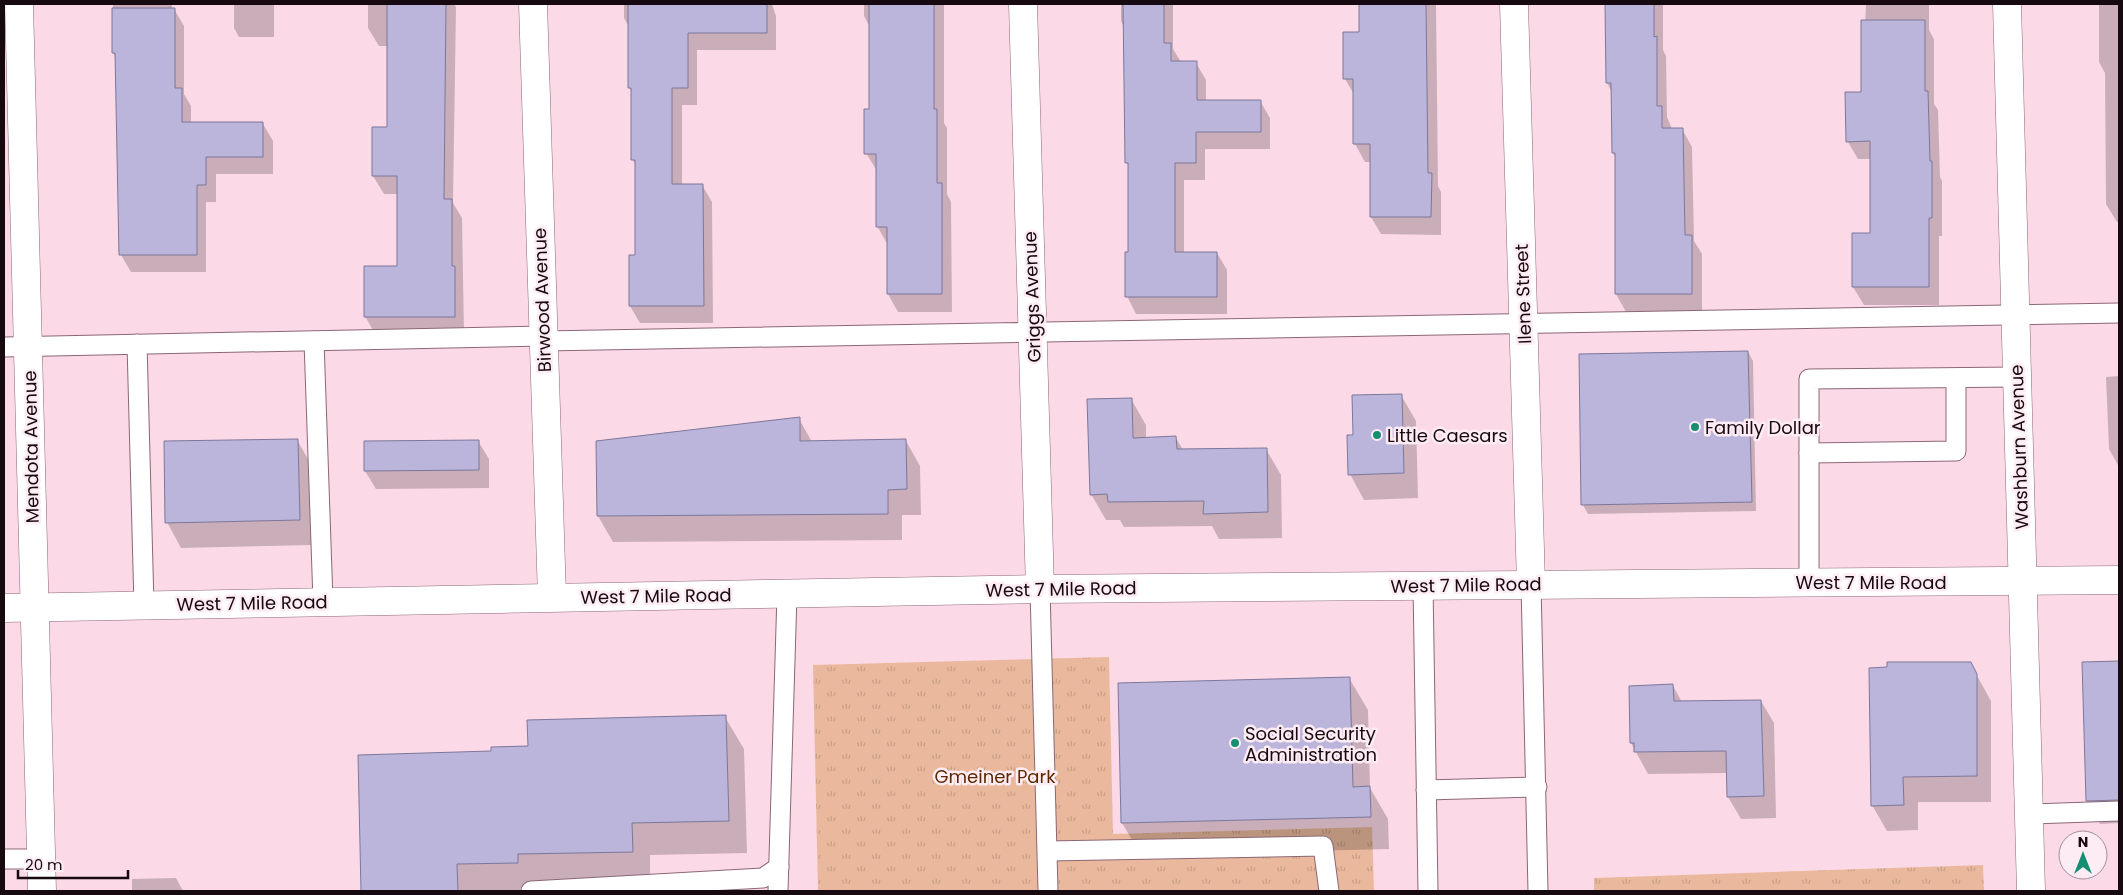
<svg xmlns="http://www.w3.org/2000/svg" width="2123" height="895" font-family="Poppins,sans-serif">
<defs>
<pattern id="park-tufts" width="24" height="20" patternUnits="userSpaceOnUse" patternTransform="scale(1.25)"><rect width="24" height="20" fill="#eab99d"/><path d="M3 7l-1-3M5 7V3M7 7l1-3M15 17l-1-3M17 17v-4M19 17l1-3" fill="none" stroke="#c89e86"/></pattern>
</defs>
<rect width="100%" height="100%" fill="#fcd9e7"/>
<g fill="url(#park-tufts)">
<path d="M 1109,657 L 1113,834 L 1372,827 L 1374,891 L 818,891 L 813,665 Z"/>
<path d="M 1983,865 L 1984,891 L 1594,891 L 1594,878 Z"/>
</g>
<g fill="#0003">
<path d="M 113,4 L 172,4 L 172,9 L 174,9 L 184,26 L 184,94 L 191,106 L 191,124 L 263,124 L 273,141 L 273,174 L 216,174 L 216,202 L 206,202 L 206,272 L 131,272 L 121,255 L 117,59 L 113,53 Z"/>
<path d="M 234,4 L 274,4 L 274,37 L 239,37 L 234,28 Z"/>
<path d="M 368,4 L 454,4 L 456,7 L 453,203 L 462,218 L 464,334 L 375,334 L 365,316 L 399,268 L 399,194 L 384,194 L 373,176 L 388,129 L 388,46 L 379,46 L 368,28 Z"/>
<path d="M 624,4 L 772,4 L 776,16 L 776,50 L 697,50 L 697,105 L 682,105 L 682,185 L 702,185 L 712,202 L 713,323 L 640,323 L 630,306 L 636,257 L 636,166 L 633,160 L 633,94 L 629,87 L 629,27 L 624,18 Z"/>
<path d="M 864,4 L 944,4 L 944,123 L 947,128 L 947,194 L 951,202 L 952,312 L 898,312 L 888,294 L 888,245 L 877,226 L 877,171 L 866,153 L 870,110 L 870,27 L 864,16 Z"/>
<path d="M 1121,4 L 1173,4 L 1173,49 L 1181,62 L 1196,63 L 1206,80 L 1206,101 L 1260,101 L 1270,118 L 1270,149 L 1205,149 L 1205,180 L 1184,180 L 1184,253 L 1217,253 L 1227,270 L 1227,314 L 1136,314 L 1127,296 L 1129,253 L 1129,167 L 1127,162 L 1124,27 L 1121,21 Z"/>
<path d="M 1360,4 L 1436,4 L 1438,186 L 1441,192 L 1441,235 L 1381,234 L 1371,217 L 1371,162 L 1365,162 L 1355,144 L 1355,96 L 1345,79 L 1360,33 Z"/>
<path d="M 1607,4 L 1663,4 L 1663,50 L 1666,56 L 1667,117 L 1672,129 L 1682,129 L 1692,147 L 1694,241 L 1702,254 L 1702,312 L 1626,312 L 1616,294 L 1616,158 L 1613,153 L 1612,92 L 1607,83 Z"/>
<path d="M 1866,4 L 1929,4 L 1929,30 L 1934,39 L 1934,104 L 1938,110 L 1940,177 L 1942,181 L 1942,236 L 1939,236 L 1939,305 L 1864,305 L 1853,287 L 1872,234 L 1872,159 L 1858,159 L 1848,142 L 1862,93 Z"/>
<path d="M 2099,4 L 2119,4 L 2119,222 L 2117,222 L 2106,204 L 2105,73 L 2099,62 Z"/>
<path d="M 1748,352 L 1753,361 L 1756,511 L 1588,514 L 1583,505 Z"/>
<path d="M 2119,376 L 2119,467 L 2109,449 L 2106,377 Z"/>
<path d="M 1401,395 L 1416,421 L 1418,498 L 1364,500 L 1350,474 L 1355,436 Z"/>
<path d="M 1131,399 L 1146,425 L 1146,439 L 1176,438 L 1183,450 L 1266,449 L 1281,475 L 1282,538 L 1219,539 L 1212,526 L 1124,527 L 1120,520 L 1106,520 L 1091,494 Z"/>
<path d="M 799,419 L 812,442 L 906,441 L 920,466 L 921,515 L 902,515 L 902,540 L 613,542 L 598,516 Z"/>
<path d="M 297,440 L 312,466 L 314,545 L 181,548 L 167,522 Z"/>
<path d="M 478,441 L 489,459 L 489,488 L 376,489 L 365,471 Z"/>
<path d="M 2119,662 L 2119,839 L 2119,823 L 2100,824 L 2087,801 L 2084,663 Z"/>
<path d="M 1970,663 L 1991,701 L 1991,802 L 1918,802 L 1918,830 L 1887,831 L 1872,805 Z"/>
<path d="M 1349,678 L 1368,710 L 1370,788 L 1388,819 L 1389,849 L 1141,855 L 1122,823 Z"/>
<path d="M 1673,686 L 1682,702 L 1761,701 L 1774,723 L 1776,818 L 1741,819 L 1728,797 L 1728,773 L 1648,774 L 1631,743 L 1630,687 Z"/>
<path d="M 725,717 L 744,749 L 747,853 L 650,855 L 650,884 L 536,891 L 363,891 L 359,756 L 493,753 Z"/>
<path d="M 176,878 L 183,891 L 132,891 L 132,879 Z"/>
</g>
<g fill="#bbb5db" stroke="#7c779a">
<path d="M 387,4 L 446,4 L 444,199 L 452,199 L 452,266 L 455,266 L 455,317 L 364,317 L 364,266 L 397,266 L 397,176 L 372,176 L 372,127 L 387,127 Z"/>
<path d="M 628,4 L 767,4 L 767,33 L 688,33 L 688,88 L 672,88 L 672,184 L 703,184 L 704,306 L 629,306 L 629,255 L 635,255 L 635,160 L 631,160 L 631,88 L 628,88 Z"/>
<path d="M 869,4 L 934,4 L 934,109 L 937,109 L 937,183 L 942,183 L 942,294 L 887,294 L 887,227 L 876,227 L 876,154 L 864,154 L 864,109 L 869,109 Z"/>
<path d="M 1123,4 L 1164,4 L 1164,43 L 1171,43 L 1171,61 L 1197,61 L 1197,100 L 1261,100 L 1261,132 L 1196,132 L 1196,163 L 1175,163 L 1175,252 L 1217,252 L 1217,297 L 1125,297 L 1125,252 L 1128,252 L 1128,163 L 1125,163 Z"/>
<path d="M 1359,4 L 1426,4 L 1428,173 L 1432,173 L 1431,217 L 1370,217 L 1370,144 L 1353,144 L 1353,79 L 1343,79 L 1343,32 L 1359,32 Z"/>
<path d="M 1605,4 L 1654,4 L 1654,37 L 1657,36 L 1657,106 L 1662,106 L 1662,128 L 1683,128 L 1685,235 L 1692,235 L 1692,294 L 1615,294 L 1615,153 L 1612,153 L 1611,83 L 1606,83 Z"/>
<path d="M 112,8 L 175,8 L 175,88 L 182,88 L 182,122 L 263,122 L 263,157 L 206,157 L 206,185 L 197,185 L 197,255 L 119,255 L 115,53 L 112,53 Z"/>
<path d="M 1861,20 L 1925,20 L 1925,91 L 1928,91 L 1930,161 L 1932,161 L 1932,218 L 1929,218 L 1929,287 L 1852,287 L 1852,233 L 1870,233 L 1870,141 L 1846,142 L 1845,92 L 1861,92 Z"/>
<path d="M 1748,351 L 1752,502 L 1581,505 L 1579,354 Z"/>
<path d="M 1402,394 L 1404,473 L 1348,475 L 1347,435 L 1353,435 L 1352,395 Z"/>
<path d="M 1132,398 L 1133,438 L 1176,436 L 1177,449 L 1267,448 L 1268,512 L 1203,514 L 1204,501 L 1108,502 L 1107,494 L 1090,495 L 1087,399 Z"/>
<path d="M 800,417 L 800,441 L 906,439 L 907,489 L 888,490 L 888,514 L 597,516 L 596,441 Z"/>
<path d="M 298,439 L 300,520 L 165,523 L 164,441 Z"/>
<path d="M 479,440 L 479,470 L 364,471 L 364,441 Z"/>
<path d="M 2119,661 L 2119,800 L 2086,801 L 2082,662 Z"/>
<path d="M 1887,662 L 1971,662 L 1977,674 L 1977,776 L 1903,777 L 1904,805 L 1871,806 L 1869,668 L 1887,667 Z"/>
<path d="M 1350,677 L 1353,787 L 1370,786 L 1371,817 L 1121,823 L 1118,683 Z"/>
<path d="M 1673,684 L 1674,701 L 1761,700 L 1764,796 L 1727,797 L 1726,751 L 1634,752 L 1634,743 L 1630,743 L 1629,686 Z"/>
<path d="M 726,715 L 729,821 L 632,823 L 633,852 L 518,854 L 518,863 L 457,864 L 458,891 L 361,891 L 358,755 L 491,751 L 491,747 L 528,746 L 527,720 Z"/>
</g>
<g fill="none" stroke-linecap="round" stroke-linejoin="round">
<defs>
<g id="lane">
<path d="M 314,341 L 323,601"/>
<path d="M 544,341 L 2119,313"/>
<path d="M 137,344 L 144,605"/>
<path d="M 4,347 L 544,336"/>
<path d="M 1809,453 L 1956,451 L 1956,378"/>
<path d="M 1809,583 L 1809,379 L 2017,377"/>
<path d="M 1531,584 L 1538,891"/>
<path d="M 1423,585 L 1428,891"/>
<path d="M 1040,589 L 1048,891"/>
<path d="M 1426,790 L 1537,787"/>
<path d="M 2029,814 L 2119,811"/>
<path d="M 1048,851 L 1323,846 L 1329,891"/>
<path d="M 4,859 L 41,859"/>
<path d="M 531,891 L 763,878 L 779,867"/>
<path d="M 778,891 L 787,594"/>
</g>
<g id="street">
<path d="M 19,4 L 42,891"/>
<path d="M 533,4 L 552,597"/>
<path d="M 1023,4 L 1040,589"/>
<path d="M 1514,4 L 1531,584"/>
<path d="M 2007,4 L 2031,891"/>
</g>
<path id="secondary" d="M 4,608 L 1040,589 L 2119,580"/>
</defs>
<use href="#lane" stroke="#8c6777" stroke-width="21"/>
<use href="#street" stroke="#8c6777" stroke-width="29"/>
<use href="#secondary" stroke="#8c6777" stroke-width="29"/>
<use href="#lane" stroke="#fff" stroke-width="19"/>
<use href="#street" stroke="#fff" stroke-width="28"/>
<use href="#secondary" stroke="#fff" stroke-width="28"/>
</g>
<g fill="#168e72" stroke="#fdecf3" stroke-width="2">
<circle cx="1695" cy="427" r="5"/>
<circle cx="1377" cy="435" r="5"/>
<circle cx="1235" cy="743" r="5"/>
</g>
<g text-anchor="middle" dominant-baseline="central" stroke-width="5" stroke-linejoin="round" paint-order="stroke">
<g font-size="18" fill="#170910" stroke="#fdecf3">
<text transform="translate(1523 294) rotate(-92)">Ilene Street</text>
<text transform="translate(1032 297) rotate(-92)">Griggs Avenue</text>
<text transform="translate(542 300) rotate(-92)">Birwood Avenue</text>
<text transform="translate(31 447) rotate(-91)">Mendota Avenue</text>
<text transform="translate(2019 447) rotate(-92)">Washburn Avenue</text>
<text x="1871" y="582">West 7 Mile Road</text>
<text transform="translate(1466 585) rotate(-1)">West 7 Mile Road</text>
<text transform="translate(1061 589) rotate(-1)">West 7 Mile Road</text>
<text transform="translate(656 596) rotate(-1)">West 7 Mile Road</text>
<text transform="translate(252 603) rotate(-1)">West 7 Mile Road</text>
</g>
<g font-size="18" fill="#170910" stroke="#fdecf3" text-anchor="start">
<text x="1705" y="427">Family Dollar</text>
<text x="1387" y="435">Little Caesars</text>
<text x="1245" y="733">Social Security<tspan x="1245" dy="21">Administration</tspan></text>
</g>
<g font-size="18" fill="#5c2800" stroke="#fdecf3">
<text x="995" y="776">Gmeiner Park</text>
</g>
</g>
<rect width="2123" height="895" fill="none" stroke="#170910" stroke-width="10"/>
<g transform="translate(2083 855)"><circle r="24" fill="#fdecf3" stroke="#a19198"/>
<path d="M0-4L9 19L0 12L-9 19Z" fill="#168e72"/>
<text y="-8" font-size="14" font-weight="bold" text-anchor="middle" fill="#170910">N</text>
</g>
<path d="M18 870v8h110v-8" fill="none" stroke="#170910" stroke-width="2.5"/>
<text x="25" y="870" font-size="15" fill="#170910" stroke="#fdecf3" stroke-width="4" paint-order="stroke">20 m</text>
</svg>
